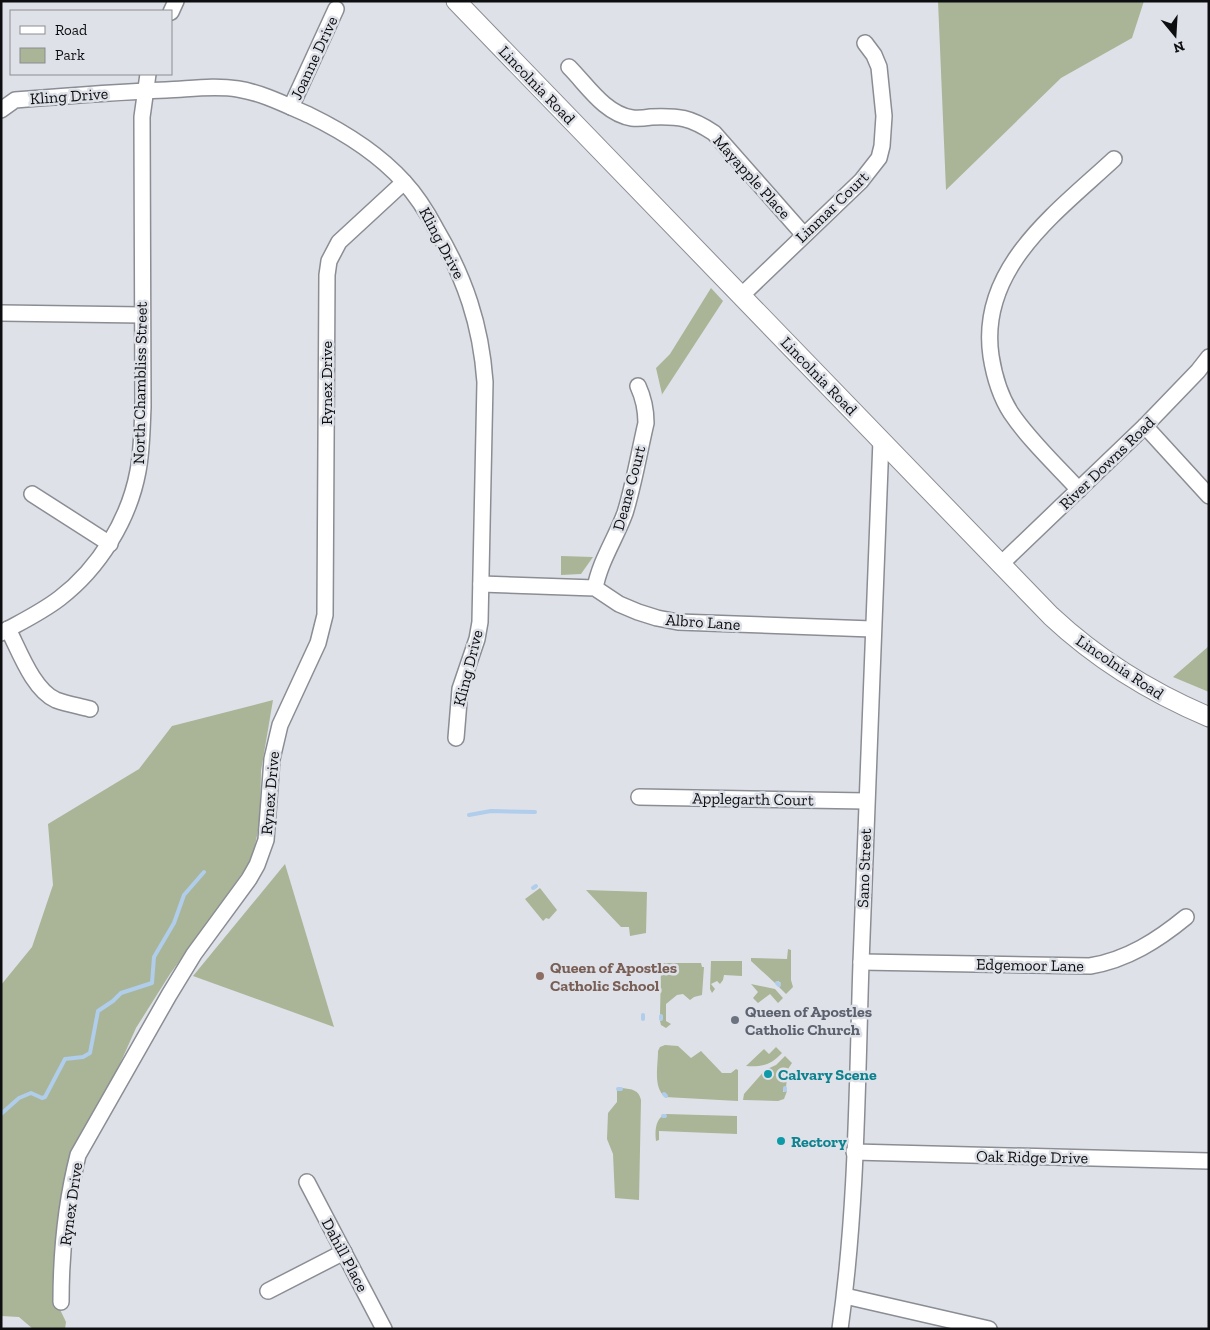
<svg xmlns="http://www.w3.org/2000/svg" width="1210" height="1330" font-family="'Zilla Slab',serif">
<rect width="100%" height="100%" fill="#dfe1e9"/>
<g fill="#a9b596">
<path d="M 938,1 L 1144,1 L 1132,38 L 1061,78 L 946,190 Z"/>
<path d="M 711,288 L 723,301 L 661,396 L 662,394 L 656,368 L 670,354 Z"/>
<path d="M 561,556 L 593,557 L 581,574 L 561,575 Z"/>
<path d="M 1209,646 L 1209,692 L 1173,677 Z"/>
<path d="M 273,700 L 261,771 L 260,821 L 252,860 L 170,974 L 136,1028 L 76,1162 L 54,1297 L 66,1322 L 65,1329 L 33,1329 L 19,1317 L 1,1316 L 1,985 L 32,947 L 53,885 L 48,824 L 139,769 L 172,726 Z"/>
<path d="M 285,864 L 334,1027 L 193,976 Z"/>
<path d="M 540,888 L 557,910 L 549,919 L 546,918 L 543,921 L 525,899 Z"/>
<path d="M 586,890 L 647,892 L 646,933 L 630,936 L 629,927 L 621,927 Z"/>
<path d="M 788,949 L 791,950 L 791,980 L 793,987 L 786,994 L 778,986 L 781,983 L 778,981 L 775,983 L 751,961 L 751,958 L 787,959 Z"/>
<path d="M 711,961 L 742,961 L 742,976 L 724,975 L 723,980 L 720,984 L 717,981 L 711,984 L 715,989 L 712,993 L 710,989 Z"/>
<path d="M 664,963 L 701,963 L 702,967 L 704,967 L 702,995 L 694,997 L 690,1000 L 683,994 L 677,995 L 666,1004 L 666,1021 L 671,1024 L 666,1028 L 661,1025 L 660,1021 L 662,1020 L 662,1015 L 660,1015 L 661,966 Z"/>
<path d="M 751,984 L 775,989 L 783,998 L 778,1003 L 770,994 L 758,1003 L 753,998 L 758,992 Z"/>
<path d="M 665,1045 L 678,1046 L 691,1058 L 701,1051 L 722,1073 L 731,1073 L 736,1069 L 738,1070 L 738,1101 L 665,1097 C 653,1087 658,1066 658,1051 L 660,1047 Z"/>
<path d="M 776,1047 L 782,1053 C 771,1065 762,1067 746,1066 L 764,1049 L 769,1054 Z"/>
<path d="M 785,1056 L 792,1063 L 788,1069 L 786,1087 L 783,1088 L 783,1092 L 787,1091 L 784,1099 L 778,1101 L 743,1100 L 744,1094 L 765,1070 L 776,1065 Z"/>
<path d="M 622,1088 C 632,1089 639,1090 641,1100 L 639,1200 L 615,1198 L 613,1154 L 607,1139 L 608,1113 L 617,1102 L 617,1090 L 622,1090 Z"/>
<path d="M 666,1114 L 737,1116 L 737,1134 L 659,1131 L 659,1140 L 656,1141 C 655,1132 655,1122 662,1116 L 666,1116 Z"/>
</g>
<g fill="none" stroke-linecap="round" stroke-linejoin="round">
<g stroke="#b0cdeb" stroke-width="4">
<path d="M 469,815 L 491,811 L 535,812"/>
<path d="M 533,888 L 536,886"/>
<path d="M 777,983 L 779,985"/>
<path d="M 661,1016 L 661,1019"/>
<path d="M 643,1019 L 643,1015"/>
<path d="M 785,1088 L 785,1090"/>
<path d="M 618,1089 L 621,1089"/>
<path d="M 664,1094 L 666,1096"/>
<path d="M 1,1114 L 19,1098 L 31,1093 L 42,1098 L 45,1097 L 65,1059 L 83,1057 L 90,1053 L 98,1011 L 113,1001 L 121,993 L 152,983 L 154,957 L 174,923 L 184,895 L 204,872"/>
<path d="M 663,1116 L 665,1116"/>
</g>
<defs>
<g id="minor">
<path d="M 171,12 L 176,1"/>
<path d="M 569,67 C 587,85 605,114 632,118 C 638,119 645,118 651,117 C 679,116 690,117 714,133 L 804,235"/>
<path d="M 291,107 L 336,9"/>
<path d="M 1,110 L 15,100 C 65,96 116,92 166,90 C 190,89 214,85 238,89 C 263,93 286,105 309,115 C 344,132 378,153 404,182 C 417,196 427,212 436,229 C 465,278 481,325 485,382 L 480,622 L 477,639 L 460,689 L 456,738"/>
<path d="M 741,296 L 861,181 L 879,158 L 882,146 L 884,116 L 879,67 L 874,55 L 865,43"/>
<path d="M 1,313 L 142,315"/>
<path d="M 1145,426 L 1209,496"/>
<path d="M 1079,490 C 1056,465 1030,441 1011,413 C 1000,396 994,375 991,356 C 978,268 1057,212 1114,159"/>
<path d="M 32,494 L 110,544"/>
<path d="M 1001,564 L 1145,426 L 1198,371 L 1209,357"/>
<path d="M 481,584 L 595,588 L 619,604 L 638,612 L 657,618 L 678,622 L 872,629"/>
<path d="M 595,588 C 600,561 616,538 625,513 C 634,484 639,453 646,423 C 646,409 644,399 638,386"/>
<path d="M 8,629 C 19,650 33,690 56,700 C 67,704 79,706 90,709"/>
<path d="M 1,633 C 21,622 42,612 60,598 C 99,568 129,520 138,471 C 142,450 142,428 143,407 L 142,117 L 148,74"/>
<path d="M 639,797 L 866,801"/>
<path d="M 861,962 L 1090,966 C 1127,960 1158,940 1186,917"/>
<path d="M 854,1152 L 1209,1161"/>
<path d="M 307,1182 L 384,1329"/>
<path d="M 268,1291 L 344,1252"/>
<path d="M 845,1296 L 989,1329"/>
<path d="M 61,1302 C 61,1253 66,1202 78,1155 L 169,995 L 194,954 L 249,879 L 257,865 L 266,840 L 272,759 L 280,725 L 318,643 L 325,615 L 327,275 L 329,261 L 339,242 L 404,182"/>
<path d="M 840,1329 C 857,1208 857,1085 861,963 C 866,789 873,615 881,440"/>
</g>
<path id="major" d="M 456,1 L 1051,616 C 1098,660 1150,692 1209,717"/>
</defs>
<use href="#minor" stroke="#8b8d94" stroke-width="18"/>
<use href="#major" stroke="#8b8d94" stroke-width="21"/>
<use href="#minor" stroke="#fff" stroke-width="15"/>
<use href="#major" stroke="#fff" stroke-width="19"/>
</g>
<circle fill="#8d6e63" stroke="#dfe1e9" stroke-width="2" cx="540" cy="976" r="5"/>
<circle fill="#6b7280" stroke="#dfe1e9" stroke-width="2" cx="735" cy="1020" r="5"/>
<g fill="#0f9aa8" stroke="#dfe1e9" stroke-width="2">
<circle cx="768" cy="1074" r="5"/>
<circle cx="781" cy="1141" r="5"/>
</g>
<g text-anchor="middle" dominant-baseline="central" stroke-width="5" stroke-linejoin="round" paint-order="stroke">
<g font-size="16" fill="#0d0e10" stroke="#dfe1e9">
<text transform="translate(314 58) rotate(-65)">Joanne Drive</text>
<text transform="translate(537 85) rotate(46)">Lincolnia Road</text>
<text transform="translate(69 96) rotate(-4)">Kling Drive</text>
<text transform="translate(752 177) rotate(48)">Mayapple Place</text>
<text transform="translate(832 207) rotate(-44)">Linmar Court</text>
<text transform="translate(442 243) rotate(62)">Kling Drive</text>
<text transform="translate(819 376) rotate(46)">Lincolnia Road</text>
<text transform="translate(140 383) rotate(-89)">North Chambliss Street</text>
<text transform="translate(326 383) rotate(-90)">Rynex Drive</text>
<text transform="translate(1107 463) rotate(-44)">River Downs Road</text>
<text transform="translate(629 488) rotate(-75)">Deane Court</text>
<text transform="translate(703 622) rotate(4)">Albro Lane</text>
<text transform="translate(1120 667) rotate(34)">Lincolnia Road</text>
<text transform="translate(468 668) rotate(-76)">Kling Drive</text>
<text transform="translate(270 793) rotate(-85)">Rynex Drive</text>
<text transform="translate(753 799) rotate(1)">Applegarth Court</text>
<text transform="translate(864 868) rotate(-88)">Sano Street</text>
<text transform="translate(1030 965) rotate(1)">Edgemoor Lane</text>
<text transform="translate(1032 1157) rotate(1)">Oak Ridge Drive</text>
<text transform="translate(71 1204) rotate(-82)">Rynex Drive</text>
<text transform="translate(345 1255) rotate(62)">Dahill Place</text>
</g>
<g font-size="16" font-weight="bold" fill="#785e54" stroke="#dfe1e9" text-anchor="start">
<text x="550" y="967">Queen of Apostles<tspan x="550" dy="18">Catholic School</tspan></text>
</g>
<g font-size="16" font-weight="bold" fill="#5b616d" stroke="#dfe1e9" text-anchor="start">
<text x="745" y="1011">Queen of Apostles<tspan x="745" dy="18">Catholic Church</tspan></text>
</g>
<g font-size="16" font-weight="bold" fill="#0d838f" stroke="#dfe1e9" text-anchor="start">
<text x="778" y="1074">Calvary Scene</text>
<text x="791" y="1141">Rectory</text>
</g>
</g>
<rect width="1210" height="1330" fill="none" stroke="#0d0e10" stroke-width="5"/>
<rect x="10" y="10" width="162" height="65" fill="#dfe1e9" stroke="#8b8d92"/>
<rect x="20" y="26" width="25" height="8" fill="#ffffff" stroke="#8b8d92"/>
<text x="55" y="35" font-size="15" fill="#0d0e10">Road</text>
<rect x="20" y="48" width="25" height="15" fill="#a9b596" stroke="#8b8d92"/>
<text x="55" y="60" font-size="15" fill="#0d0e10">Park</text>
<g transform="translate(1175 35) rotate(162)" stroke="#dfe1e9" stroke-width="4" paint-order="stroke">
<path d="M0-4L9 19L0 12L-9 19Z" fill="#0d0e10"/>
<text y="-8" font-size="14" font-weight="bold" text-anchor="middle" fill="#0d0e10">N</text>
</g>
</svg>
